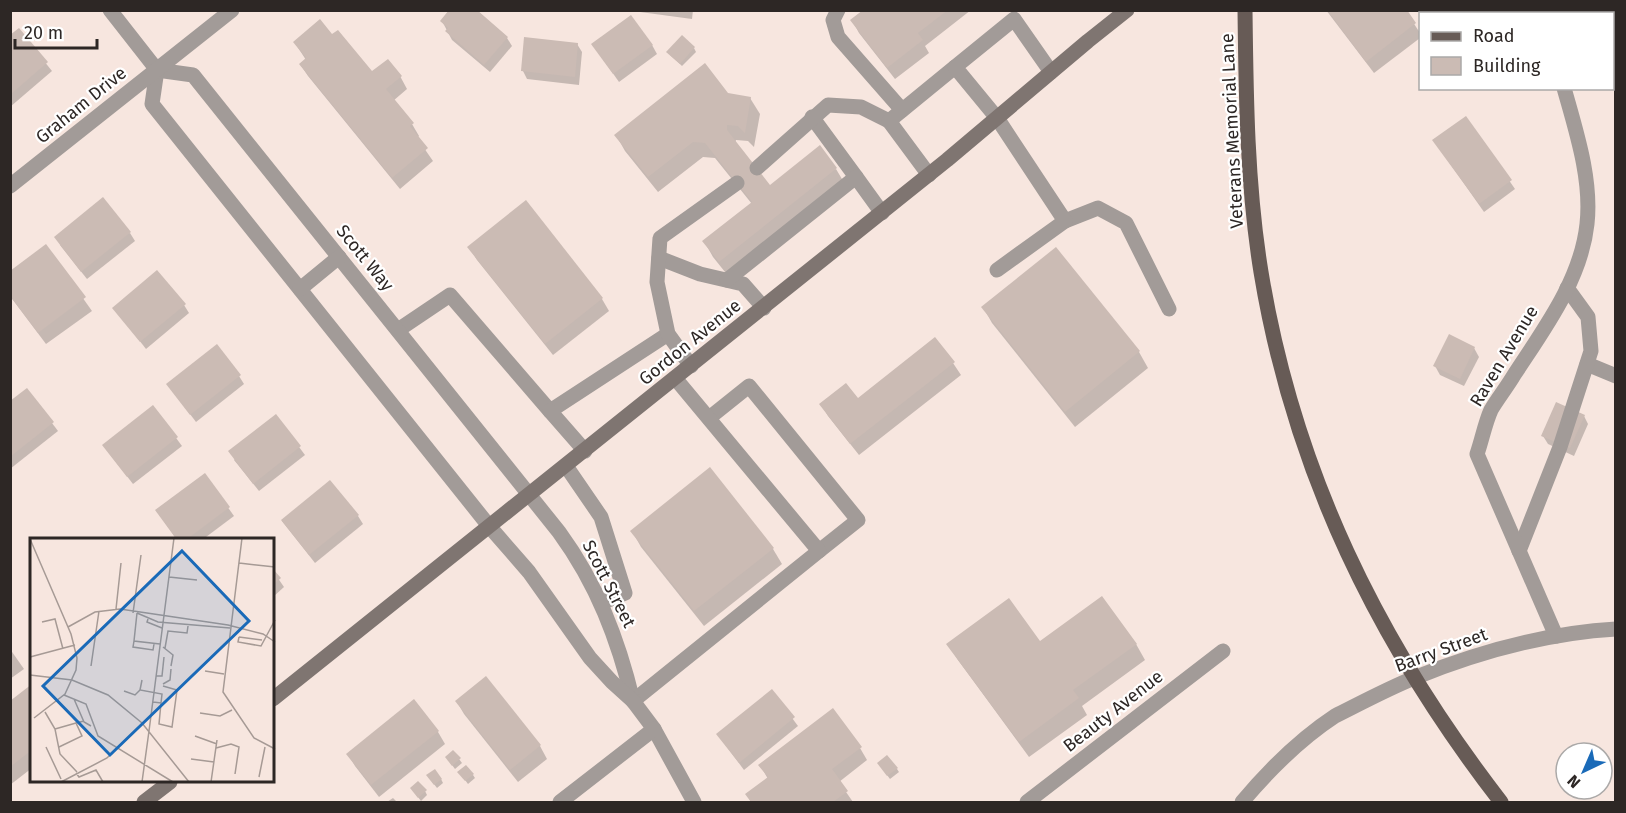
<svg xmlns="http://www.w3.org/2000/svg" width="1626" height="813" font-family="'Fira Sans',sans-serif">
<rect width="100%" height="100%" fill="#f7e6df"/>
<g fill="#0003">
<path d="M 639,10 L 693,10 L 692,19 L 640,12 Z"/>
<path d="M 865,10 L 971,10 L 925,46 L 929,53 L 895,79 L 859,33 L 852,20 Z"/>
<path d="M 1326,10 L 1405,10 L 1420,33 L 1420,38 L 1374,73 Z"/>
<path d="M 442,21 L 507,38 L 512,46 L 490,72 L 452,40 Z"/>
<path d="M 19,30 L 52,71 L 10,107 L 10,37 Z"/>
<path d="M 332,36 L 372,74 L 400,76 L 407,89 L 393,101 L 412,124 L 419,136 L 417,138 L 433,161 L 400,189 L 308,76 L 300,64 L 306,60 L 295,43 Z"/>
<path d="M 577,44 L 582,52 L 579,85 L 527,79 L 523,71 Z"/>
<path d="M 593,45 L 652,45 L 657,54 L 619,82 Z"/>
<path d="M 694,48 L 696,52 L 682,66 L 670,55 Z"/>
<path d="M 727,94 L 750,98 L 760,114 L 754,147 L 748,141 L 736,140 L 735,143 L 770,187 L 836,169 L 845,184 L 729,277 L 713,257 L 704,241 L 752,204 L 715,158 L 703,157 L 658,192 L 625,151 L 616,135 Z"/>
<path d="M 1466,118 L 1515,189 L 1484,212 L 1439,148 Z"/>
<path d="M 130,233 L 135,241 L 87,279 L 60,245 Z"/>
<path d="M 46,246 L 92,311 L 46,344 L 10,296 Z"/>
<path d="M 469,247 L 602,299 L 609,311 L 553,355 L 477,260 Z"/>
<path d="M 1056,249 L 1139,352 L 1148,368 L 1075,427 L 992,323 L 983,307 Z"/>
<path d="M 184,305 L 189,313 L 146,349 L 114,308 Z"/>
<path d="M 1474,348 L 1479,357 L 1464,386 L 1440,375 L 1435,366 Z"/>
<path d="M 953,363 L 961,375 L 859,455 L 828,416 L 821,404 L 858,400 Z"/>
<path d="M 239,376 L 244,384 L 196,422 L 168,385 Z"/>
<path d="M 27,390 L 58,431 L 10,469 L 10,403 Z"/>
<path d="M 153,407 L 182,446 L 133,484 L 109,453 Z"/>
<path d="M 276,416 L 305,455 L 259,491 L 234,460 Z"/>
<path d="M 1584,416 L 1588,424 L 1574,456 L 1548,444 L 1543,436 Z"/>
<path d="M 205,475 L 234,516 L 202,540 L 177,540 L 157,511 Z"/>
<path d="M 358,516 L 363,524 L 315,563 L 282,521 Z"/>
<path d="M 632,531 L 773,549 L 782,564 L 704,626 L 641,547 Z"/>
<path d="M 273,571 L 284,587 L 273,597 Z"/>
<path d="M 1040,643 L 1136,644 L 1145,660 L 1082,706 L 1087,715 L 1029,757 L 958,660 L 948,644 Z"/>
<path d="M 10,649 L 24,669 L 10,679 Z"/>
<path d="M 486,678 L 540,746 L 547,759 L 518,782 L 464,714 L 457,702 Z"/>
<path d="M 32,686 L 32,768 L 10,785 L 10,703 Z"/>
<path d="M 772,691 L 798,726 L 744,770 L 718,735 Z"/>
<path d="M 414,701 L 438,732 L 445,744 L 379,797 L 355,766 L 348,754 Z"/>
<path d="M 860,748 L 867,760 L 839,782 L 853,802 L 751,802 L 747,795 L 768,779 L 760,765 Z"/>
<path d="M 459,759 L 462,763 L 455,769 L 449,761 Z"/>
<path d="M 881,767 L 897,769 L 899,772 L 890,779 Z"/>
<path d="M 473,775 L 475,778 L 468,784 L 462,776 Z"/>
<path d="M 430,779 L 441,779 L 443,783 L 437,788 Z"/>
<path d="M 425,791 L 427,795 L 421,801 L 414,792 Z"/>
<path d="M 393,798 L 397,802 L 387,802 Z"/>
</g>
<g fill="#cbbbb4">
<path d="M 449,10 L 477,10 L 508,37 L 484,65 L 445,31 L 448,28 L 440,21 Z"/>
<path d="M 863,10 L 948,10 L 918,33 L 923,40 L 887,68 L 850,20 Z"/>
<path d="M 1327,10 L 1407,10 L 1416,23 L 1366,62 Z"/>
<path d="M 631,15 L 653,45 L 613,74 L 591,44 Z"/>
<path d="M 320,19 L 332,34 L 338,30 L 372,71 L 388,59 L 402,76 L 386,89 L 414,123 L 410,126 L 428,148 L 392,178 L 299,64 L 306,58 L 293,42 Z"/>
<path d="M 19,28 L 48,62 L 10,95 L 10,35 Z"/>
<path d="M 682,35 L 695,47 L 680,64 L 666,52 Z"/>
<path d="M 524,37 L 578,43 L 575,77 L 521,71 Z"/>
<path d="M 705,63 L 728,93 L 751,97 L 745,133 L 738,126 L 727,125 L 727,130 L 770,185 L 820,145 L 837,168 L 719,262 L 702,241 L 752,202 L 705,143 L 693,142 L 648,177 L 614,135 Z"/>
<path d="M 1466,116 L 1512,180 L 1479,204 L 1432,140 Z"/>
<path d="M 103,197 L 131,232 L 81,272 L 54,237 Z"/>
<path d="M 526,200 L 603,298 L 545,344 L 467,247 Z"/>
<path d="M 46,244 L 86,297 L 38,333 L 10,296 L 10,271 Z"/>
<path d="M 1056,247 L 1140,351 L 1065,412 L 981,307 Z"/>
<path d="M 157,270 L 186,304 L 140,342 L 112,308 Z"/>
<path d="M 1449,334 L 1475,347 L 1460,379 L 1433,366 Z"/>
<path d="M 935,337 L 955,362 L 850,444 L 819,404 L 846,383 L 858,398 Z"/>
<path d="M 217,344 L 241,375 L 190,415 L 166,384 Z"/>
<path d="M 27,388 L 54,422 L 10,457 L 10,401 Z"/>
<path d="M 1556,402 L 1585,415 L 1570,448 L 1541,436 Z"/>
<path d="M 153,405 L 178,437 L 127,477 L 102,445 Z"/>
<path d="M 276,414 L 301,446 L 253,484 L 228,451 Z"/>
<path d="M 710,467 L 774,548 L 694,611 L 630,531 Z"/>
<path d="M 205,473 L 230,507 L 186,540 L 177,540 L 155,510 Z"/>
<path d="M 330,480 L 359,515 L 309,555 L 281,520 Z"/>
<path d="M 273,569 L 281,578 L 273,585 Z"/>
<path d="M 1102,596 L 1137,644 L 1073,690 L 1079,698 L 1019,742 L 946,644 L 1009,598 L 1040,641 Z"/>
<path d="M 486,676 L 541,745 L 510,770 L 455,701 Z"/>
<path d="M 32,684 L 32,750 L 10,767 L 10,701 Z"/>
<path d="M 772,689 L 795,717 L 739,763 L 716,734 Z"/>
<path d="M 414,699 L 439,731 L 371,785 L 346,754 Z"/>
<path d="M 833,708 L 862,747 L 832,769 L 848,791 L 833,802 L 751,802 L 745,794 L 768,777 L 758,765 Z"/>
<path d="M 453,750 L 461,758 L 452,766 L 445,757 Z"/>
<path d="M 887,755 L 898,768 L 887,776 L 877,763 Z"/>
<path d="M 466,765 L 474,774 L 465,781 L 457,772 Z"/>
<path d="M 435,769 L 442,779 L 434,785 L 426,775 Z"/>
<path d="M 418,781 L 427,790 L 418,798 L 410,788 Z"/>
</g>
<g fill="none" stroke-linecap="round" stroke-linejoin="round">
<g stroke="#a29b98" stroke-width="15">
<path d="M 838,10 L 833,20 L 838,37 L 902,110"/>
<path d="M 812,117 L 856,177"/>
<path d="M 757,168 L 828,105 L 861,107 L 889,121"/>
<path d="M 929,175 L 889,121 L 955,67"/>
<path d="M 1065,221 L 1098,208 L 1126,223 L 1169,309"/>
<path d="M 659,258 L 700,274 L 743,284 L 764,308"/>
<path d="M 997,270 L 1065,221 L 997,118 L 955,67 L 1014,19 L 1051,72"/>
<path d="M 727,280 L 856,177 L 882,213"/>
<path d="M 398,330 L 450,295 L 550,411 L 668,334"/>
<path d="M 1587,364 L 1616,376"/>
<path d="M 691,366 L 668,334 L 657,282 L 660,238 L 737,183"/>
<path d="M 550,411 L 585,451"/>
<path d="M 709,418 L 749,386 L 858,520 L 819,551"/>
<path d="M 566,466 L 601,517 L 625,593 L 601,603"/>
<path d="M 1519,551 L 1560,447 L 1591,351 L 1588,317 L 1567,288"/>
<path d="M 633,701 L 819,551 L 675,378"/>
</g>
<g stroke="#a29b98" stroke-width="15">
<path d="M 110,10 L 157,70 L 193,75 L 559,532 C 597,584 618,639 633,701"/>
<path d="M 1541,10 L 1542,14"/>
<path d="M 157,70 L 152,104 L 489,526 L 529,572 L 590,658 L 612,682 L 633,701 L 654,729 L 694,802"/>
<path d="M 10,186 L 232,10"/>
<path d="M 300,289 L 339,257"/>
<path d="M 1556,636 L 1477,454 C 1482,440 1485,423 1491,410 C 1498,398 1507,387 1514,375 C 1544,329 1581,280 1587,224 C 1592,179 1576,131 1564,88"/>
<path d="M 560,802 L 654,729"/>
<path d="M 1027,802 L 1223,651"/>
<path d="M 1242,802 C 1269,770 1300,739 1335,716 C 1361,703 1387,689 1414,678 C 1478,652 1547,633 1616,629"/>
</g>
<g stroke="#7f7571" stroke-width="15">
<path d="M 273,699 L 947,160 L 1088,41 L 1127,10"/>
<path d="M 144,802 L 170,782"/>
</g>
<path stroke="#675b56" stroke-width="15" d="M 1245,10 C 1246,98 1247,186 1261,272 C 1294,472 1378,643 1501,802"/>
</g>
<g text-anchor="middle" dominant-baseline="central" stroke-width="4.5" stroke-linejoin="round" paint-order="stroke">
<g font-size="18" fill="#2d2725" stroke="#fff">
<text transform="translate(81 105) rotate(-39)">Graham Drive</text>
<text transform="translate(1232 131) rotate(-93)">Veterans Memorial Lane</text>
<text transform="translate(365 258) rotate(51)">Scott Way</text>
<text transform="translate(690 342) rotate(-39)">Gordon Avenue</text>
<text transform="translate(1504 356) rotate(-59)">Raven Avenue</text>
<text transform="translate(609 584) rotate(63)">Scott Street</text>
<text transform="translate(1441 650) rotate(-20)">Barry Street</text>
<text transform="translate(1113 711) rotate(-38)">Beauty Avenue</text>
</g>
</g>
<g transform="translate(30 538)">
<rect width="244" height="244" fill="#f7e6df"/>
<path fill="none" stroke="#a69a95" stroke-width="1.5" d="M 212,0 L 193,154 L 224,200 L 245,211M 0,1 L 41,96 L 47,120 L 46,132 L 35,156 L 4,180M 209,25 L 245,29M 139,39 L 167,42M 86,71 L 91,25M 103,75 L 111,17M 107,75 L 128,84 L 200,90M 107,75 L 104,103 L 130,106M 118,81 L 117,84 L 132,90M 12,84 L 25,81 L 33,111M 38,89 L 65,74 L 90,71 L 198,87 L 233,96 L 245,104M 209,99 L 208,104 L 231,108 L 245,82M 209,99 L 232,102M 104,103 L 103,109 L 123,112 L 124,106M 133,109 L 143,117 L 141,128M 135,110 L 138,93 L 157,95 L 158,88M 0,119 L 45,107M 61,128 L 69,73M 175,133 L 194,136M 0,137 L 42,142 L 78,157 L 112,185 L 159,244M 126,138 L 132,138 L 134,119M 112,142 L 110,152 L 132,156 L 131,165 L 123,164M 133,146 L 140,142 L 141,131M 94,153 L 105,157 L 110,152M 34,157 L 56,166 L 68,198 L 143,244M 44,161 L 54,184 L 61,188M 131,165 L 129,186 L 142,189 L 147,152 L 133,148M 15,174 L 25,191 L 30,216 L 47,234M 170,175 L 190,178 L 202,172M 25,191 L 46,185M 119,193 L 144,0M 165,198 L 187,206M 16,209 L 31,241M 29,209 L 52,198 L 46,185 L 54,183M 186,210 L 201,206 L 209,209 L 205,236M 161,221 L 184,224M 46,235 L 49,239 L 66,232 L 73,244M 229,239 L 235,209M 31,244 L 77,220 L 87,210M 112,244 L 119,193M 181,244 L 187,202"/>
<path fill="#1a6ab8" fill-opacity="0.15" stroke="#1a6ab8" stroke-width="3" d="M 152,13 L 219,83 L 80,217 L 13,148 Z"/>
<rect width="244" height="244" fill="none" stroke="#2d2725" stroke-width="3"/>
</g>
<rect width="1626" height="813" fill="none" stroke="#2d2725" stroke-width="24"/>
<rect x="1419" y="12" width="195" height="78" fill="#ffffff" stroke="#aba9a8" stroke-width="1.5"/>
<rect x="1431" y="32" width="30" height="9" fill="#675b56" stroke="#aba9a8" stroke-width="1.5"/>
<text x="1473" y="42" font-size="18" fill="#2d2725">Road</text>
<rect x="1431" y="57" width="30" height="18" fill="#cbbbb4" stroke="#aba9a8" stroke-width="1.5"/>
<text x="1473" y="72" font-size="18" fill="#2d2725">Building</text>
<g transform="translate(1584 771) rotate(224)"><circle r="28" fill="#ffffff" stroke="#aba9a8" stroke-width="1.5"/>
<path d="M0-4.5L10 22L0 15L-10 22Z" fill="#1a6ab8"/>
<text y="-9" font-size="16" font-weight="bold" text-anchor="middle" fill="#2d2725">N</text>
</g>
<path d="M15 39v9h82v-9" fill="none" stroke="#2d2725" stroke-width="3"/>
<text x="24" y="39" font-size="18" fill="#2d2725" stroke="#ffffff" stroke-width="4.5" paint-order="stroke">20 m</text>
</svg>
